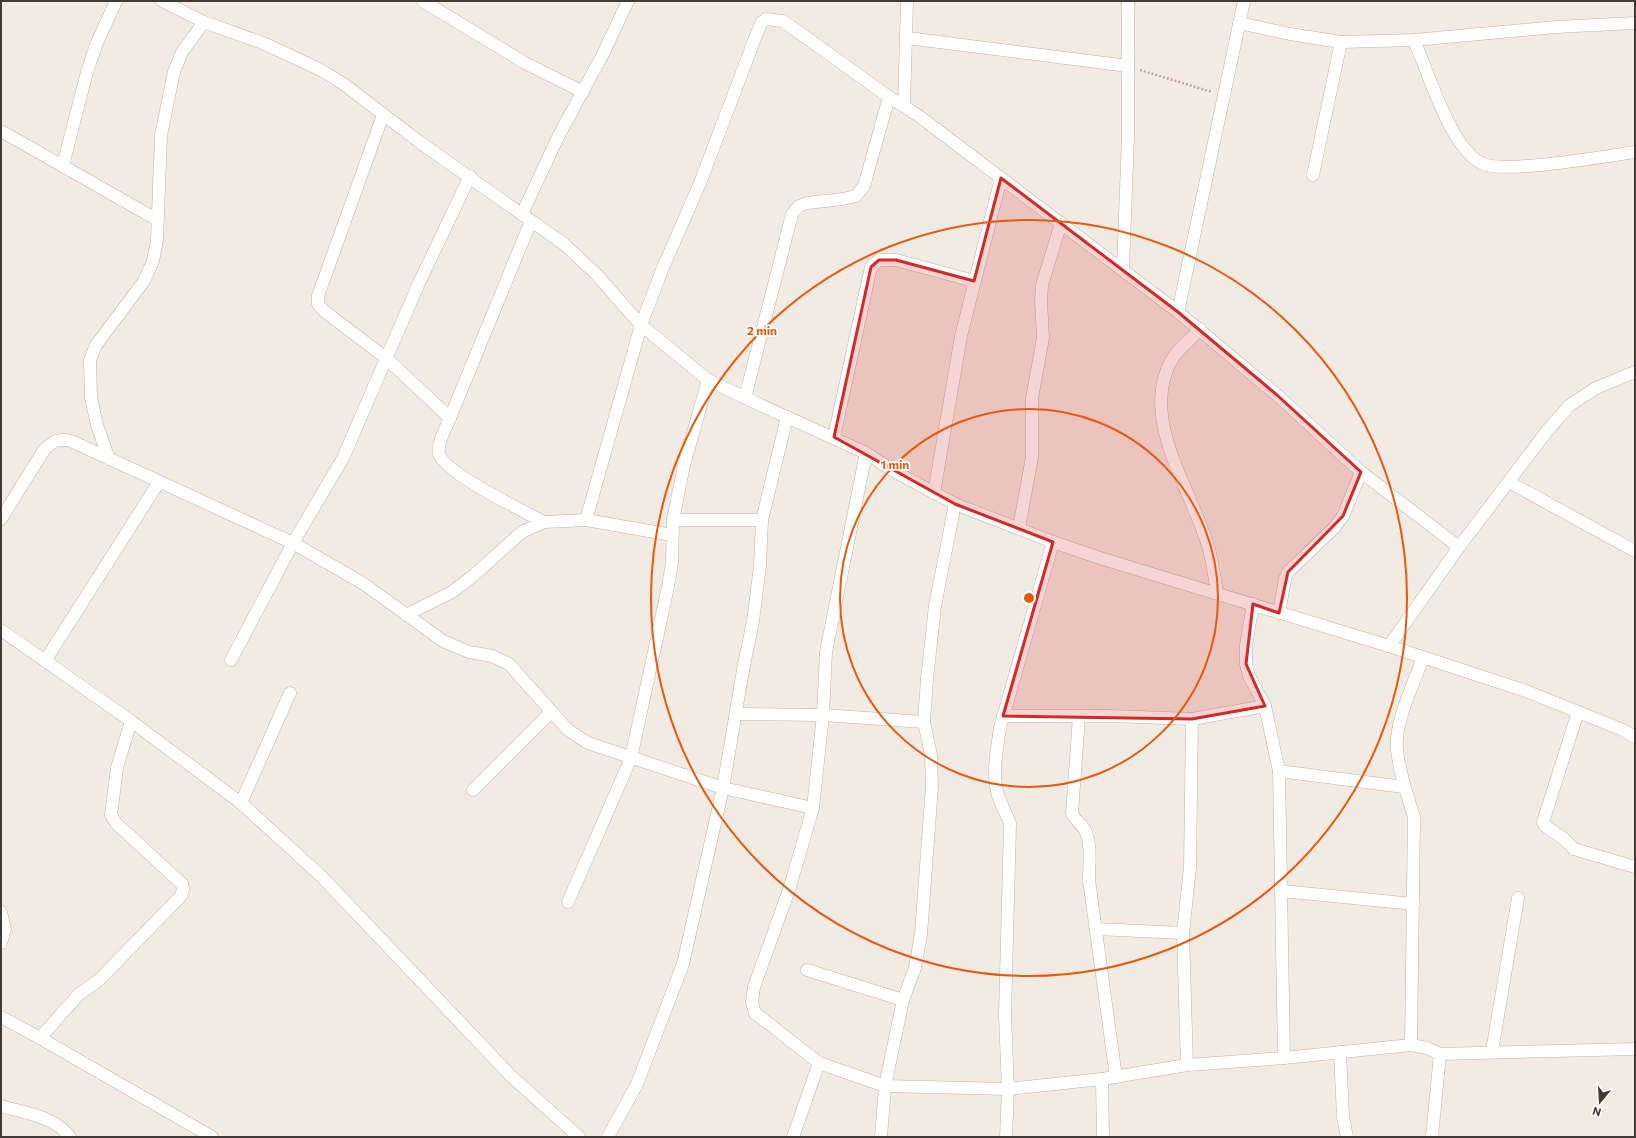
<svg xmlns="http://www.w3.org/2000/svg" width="1636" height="1138" font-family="Commissioner,sans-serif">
<rect width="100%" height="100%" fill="#f1ebe4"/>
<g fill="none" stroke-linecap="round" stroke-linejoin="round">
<defs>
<g id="minor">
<path d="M 162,1 L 204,22 L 263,43 L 319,69 L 345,85 L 418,141 L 564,244 L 597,275 L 641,325 L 708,380 L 756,403 L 866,453 L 892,470 L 955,504 L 1053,542 L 1103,559 L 1389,646 L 1526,691 L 1623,730 L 1635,737"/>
<path d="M 423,1 L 525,63 L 583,92"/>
<path d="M 1239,23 L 1290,34 L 1341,42 L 1414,40 L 1556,27 L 1635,23"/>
<path d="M 907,38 L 1128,66"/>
<path d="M 1414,40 C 1429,74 1449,145 1481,163 C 1501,175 1607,156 1635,152"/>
<path d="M 904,106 L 907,1"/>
<path d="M 383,115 L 318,296 L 318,304 L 324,311 L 386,358 L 450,418"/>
<path d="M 1,131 L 156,219"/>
<path d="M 63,165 L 87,72 L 96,45 L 116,1"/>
<path d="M 1313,175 L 1341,42"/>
<path d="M 522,214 L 559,135 L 602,56 L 628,1"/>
<path d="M 531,221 L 450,418 C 446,428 437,443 439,453 C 442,472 525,512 544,522"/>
<path d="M 1123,269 L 1128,136 L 1128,1"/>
<path d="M 1178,312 L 1244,1"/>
<path d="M 1200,329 C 1192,338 1181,347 1174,356 C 1135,417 1195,493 1210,553 C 1213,566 1215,580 1217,593"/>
<path d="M 745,398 L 792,214 L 799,206 L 807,203 L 843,199 L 856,196 L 864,186 L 889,97"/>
<path d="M 834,437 L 871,267 L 879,260 L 896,260 L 974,281"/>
<path d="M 866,453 L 826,652 L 823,715 L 813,808 L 789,890 L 754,987 L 752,1002 L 755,1013 L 819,1063 L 885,1086 L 1008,1089 L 1102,1079 L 1187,1065 L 1284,1058 L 1411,1045 L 1427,1048 L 1440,1054 L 1635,1049"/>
<path d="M 109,459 L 97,425 L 91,398 L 90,360 L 96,345 L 144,281 L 153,261 L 157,240 L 161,135 L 174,72 L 182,52 L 204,22"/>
<path d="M 1509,482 L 1635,551"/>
<path d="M 934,493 L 961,336 L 1001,178"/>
<path d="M 1,519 L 44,450 C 53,441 58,438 71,441 L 293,543 L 364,584 L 443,641 L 469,652 L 492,656 L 509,664 L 568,730 L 588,743 L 723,788 L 813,808"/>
<path d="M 586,520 L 641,325 L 662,270 L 700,183 L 757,33 L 762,22 L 766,19 L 783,21 L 889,97 L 919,116 L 1178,312 L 1277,395 L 1361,472 L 1459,547"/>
<path d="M 673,520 L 762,520"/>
<path d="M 1019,528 L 1032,457 L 1032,398 L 1043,338 L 1041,300 L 1042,285 L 1061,223"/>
<path d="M 1253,604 L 1246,645 L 1246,664 L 1249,676 L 1265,706 L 1279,771 L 1284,1058"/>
<path d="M 1279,613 L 1285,579 L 1288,572 L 1334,528 L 1343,516 L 1361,472"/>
<path d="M 406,615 L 452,592 L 474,575 L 522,532 L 544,522 L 586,520 L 672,535"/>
<path d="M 1,630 L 131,721 L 241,803 L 321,876 L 512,1077 L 579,1137"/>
<path d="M 1389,646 L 1459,547 L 1547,431 L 1570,405 L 1596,388 L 1635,372"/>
<path d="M 231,660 L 293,543 L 343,458 L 419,283 L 470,176"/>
<path d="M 45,661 L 159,482"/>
<path d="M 1578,712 L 1543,822 L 1545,826 L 1564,839 L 1574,849 L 1635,867"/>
<path d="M 737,714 L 823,715 L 924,722"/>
<path d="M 1003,716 L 1111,716 L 1192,719 L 1265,706"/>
<path d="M 1079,717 L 1072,813 C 1075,821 1081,823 1085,830 C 1092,845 1089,864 1089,880 L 1116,1077"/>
<path d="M 1279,771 L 1404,787"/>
<path d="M 473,790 L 551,712"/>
<path d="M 241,803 L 290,693"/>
<path d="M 1282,891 L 1414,904"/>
<path d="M 568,902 L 631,758 L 668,587 L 672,563 L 673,520 L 684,465 L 708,380"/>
<path d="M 1,912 L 5,929 L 1,943"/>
<path d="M 1096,929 L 1183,933"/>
<path d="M 807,970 L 903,1000"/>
<path d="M 1,1017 L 40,1038 L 212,1137"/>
<path d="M 40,1038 L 79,994 L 99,980 L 181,896 L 183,889 L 182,884 L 116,823 L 111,815 L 117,768 L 131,721"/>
<path d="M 1411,1045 L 1414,817 C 1407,794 1399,772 1397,749 C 1394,724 1414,682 1423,658"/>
<path d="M 1492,1051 L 1518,898"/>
<path d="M 1340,1052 L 1343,1117 L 1347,1137"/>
<path d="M 1187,1065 L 1183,933 L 1190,867 L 1192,719"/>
<path d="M 1102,1079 L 1103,1137"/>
<path d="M 1,1106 C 25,1113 54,1116 70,1137"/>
<path d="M 608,1137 L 637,1084 L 683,964 L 723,788 L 743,670 L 753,621 L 760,566 L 762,520 L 787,417"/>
<path d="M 793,1137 L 819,1063"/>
<path d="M 881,1137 L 885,1086 L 903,1000 L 915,968 L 921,934 L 932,786 L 931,755 L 924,722 L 927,679 L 935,606 L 955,504"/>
<path d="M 1006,1137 L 1008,1089 L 1005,1015 L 1010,824 C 1007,815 1002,807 999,798 C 991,777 997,749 1000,728 L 1053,542"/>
<path d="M 1432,1137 L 1440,1054"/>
</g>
</defs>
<use href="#minor" stroke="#beb5ab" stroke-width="13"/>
<path stroke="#bcac9a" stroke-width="2.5" stroke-dasharray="2 2" stroke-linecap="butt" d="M 1140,70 L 1212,92"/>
<use href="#minor" stroke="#fff" stroke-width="12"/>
</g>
<path fill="#d62828" fill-opacity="0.2" stroke="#d62828" stroke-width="3" stroke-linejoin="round" d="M 1001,178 L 1178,312 L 1277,395 L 1361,472 L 1343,516 L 1288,572 L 1279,613 L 1253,604 L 1246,664 L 1265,706 L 1192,719 L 1003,716 L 1053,542 L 955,504 L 834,437 L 871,267 L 879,260 L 896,260 L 974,281 Z"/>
<g fill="none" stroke="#e8590c" stroke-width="2">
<circle cx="1029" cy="598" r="189"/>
<circle cx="1029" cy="598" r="378"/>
</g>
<circle cx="1029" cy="598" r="6" fill="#e8590c" stroke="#fff" stroke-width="2"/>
<g font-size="12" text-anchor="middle" font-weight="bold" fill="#e8590c" stroke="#fff" stroke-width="3.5" stroke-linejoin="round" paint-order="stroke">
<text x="762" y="335">2 min</text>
<text x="895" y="469">1 min</text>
</g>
<rect width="1636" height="1138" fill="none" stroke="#423b35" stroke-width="4"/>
<g transform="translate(1600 1102) rotate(198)" stroke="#ffffff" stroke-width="3" paint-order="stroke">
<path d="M0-3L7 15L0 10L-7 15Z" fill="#423b35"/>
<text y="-6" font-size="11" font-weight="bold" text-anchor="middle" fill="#423b35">N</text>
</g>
</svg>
